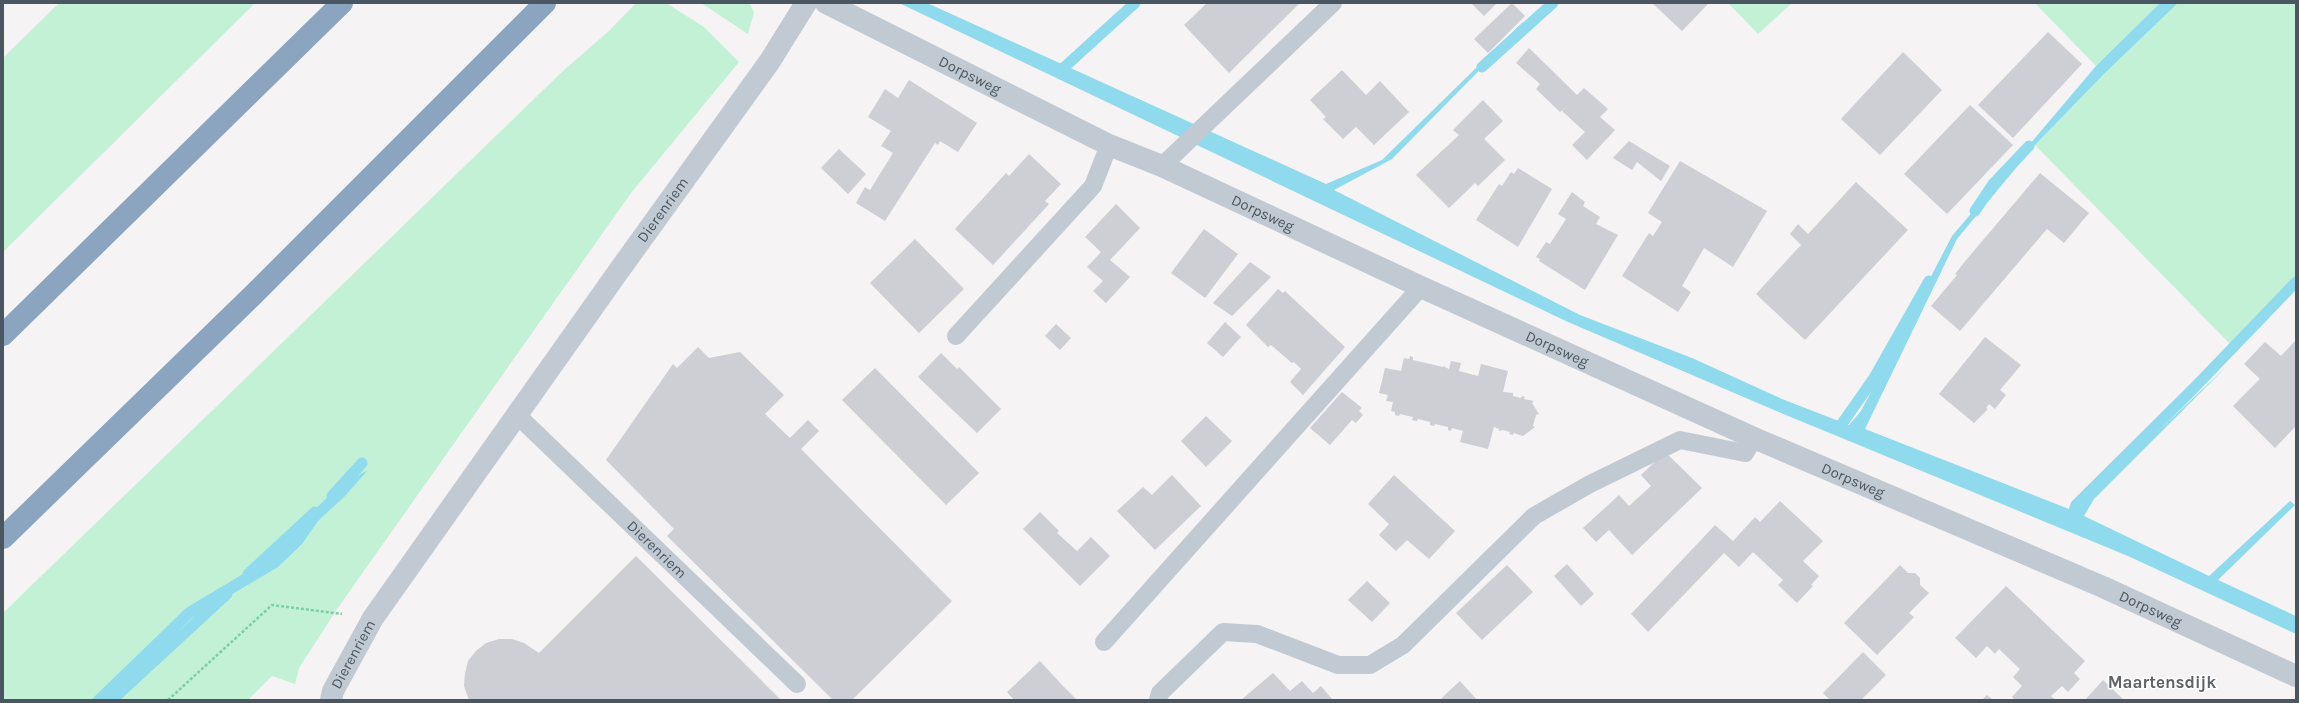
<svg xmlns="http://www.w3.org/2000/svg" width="2299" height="703" font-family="Karla,sans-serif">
<rect width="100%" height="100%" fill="#f5f3f3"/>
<g fill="#c3f1d5">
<path d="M 59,3 L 255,3 L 3,252 L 3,58 Z"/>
<path d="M 636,3 L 666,3 L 704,27 L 739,62 L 631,193 L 337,609 L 299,668 L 295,684 L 272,676 L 248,700 L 3,700 L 3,613 L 563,71 L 610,30 Z"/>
<path d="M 701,3 L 749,3 L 754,12 L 748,34 Z"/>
<path d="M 1728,3 L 1792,3 L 1758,34 Z"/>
<path d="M 2035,3 L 2160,3 L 2096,66 Z"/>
<path d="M 2178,3 L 2296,3 L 2296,286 L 2233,347 L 2035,145 L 2104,74 Z"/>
</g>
<g fill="#90daee">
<path d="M 899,3 L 927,3 L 1326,184 L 1382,160 L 1523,22 L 1525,24 L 1392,159 L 1334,190 L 1580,315 L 1692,358 L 1782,399 L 1849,425 L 1861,411 L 1952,236 L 2096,66 L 2160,3 L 2178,3 L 2104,74 L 2035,145 L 1957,239 L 1865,429 L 2074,511 L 2227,366 L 2094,499 L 2084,516 L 2209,576 L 2290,501 L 2295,505 L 2218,580 L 2296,616 L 2296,634 L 2128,556 L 1774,410 L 1568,322 Z"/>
<path d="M 368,470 L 345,496 L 318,521 L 302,544 L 278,567 L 192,618 L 110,700 L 91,700 L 186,608 L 270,558 L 301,528 L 307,517 L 338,487 Z"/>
</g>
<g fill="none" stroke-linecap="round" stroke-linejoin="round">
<g stroke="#90daee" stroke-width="11">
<path d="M 1482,67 L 1553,3"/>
<path d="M 1059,72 L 1135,3"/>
<path d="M 1975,211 L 1993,184 L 2029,146"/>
<path d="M 1839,428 L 1874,378 L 1929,281"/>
<path d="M 332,496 L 362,463"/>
<path d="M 2072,517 L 2076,505 L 2194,388 L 2296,282"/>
<path d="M 248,574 L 315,512"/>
<path d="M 112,700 L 227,594"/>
</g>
</g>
<g fill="#cdcfd5">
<path d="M 1207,3 L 1300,3 L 1229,73 L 1184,25 Z"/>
<path d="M 1471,3 L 1497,3 L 1484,16 Z"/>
<path d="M 1512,3 L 1525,16 L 1488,53 L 1474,39 Z"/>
<path d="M 1652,3 L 1709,3 L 1682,31 Z"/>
<path d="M 2048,32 L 2082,64 L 2013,138 L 1978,105 Z"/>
<path d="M 1529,48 L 1577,95 L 1584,88 L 1608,109 L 1600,117 L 1615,130 L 1587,160 L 1572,145 L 1585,132 L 1562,111 L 1566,107 L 1560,112 L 1536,89 L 1540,84 L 1516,63 Z"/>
<path d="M 1903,52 L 1942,90 L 1880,155 L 1841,119 Z"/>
<path d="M 1342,70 L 1366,95 L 1380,81 L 1409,112 L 1374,145 L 1356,127 L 1343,139 L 1323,119 L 1326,117 L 1310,100 Z"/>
<path d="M 909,80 L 977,123 L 958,152 L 940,141 L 938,145 L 935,143 L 885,221 L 856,203 L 865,187 L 870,190 L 893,153 L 881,146 L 891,131 L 868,117 L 885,89 L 898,98 Z"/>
<path d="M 1483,100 L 1503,121 L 1484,139 L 1505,160 L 1478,186 L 1475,183 L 1449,208 L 1416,175 L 1459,135 L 1453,130 Z"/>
<path d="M 1970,105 L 2013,145 L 1947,214 L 1904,174 Z"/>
<path d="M 1629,141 L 1670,166 L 1661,181 L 1637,162 L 1632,170 L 1613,158 Z"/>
<path d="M 839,149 L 866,174 L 848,194 L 821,168 Z"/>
<path d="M 1029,154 L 1061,184 L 1045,201 L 1049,204 L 993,265 L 955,229 L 1006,173 L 1009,176 Z"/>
<path d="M 1680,161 L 1767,211 L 1733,267 L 1704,248 L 1682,286 L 1691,292 L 1678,312 L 1622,276 L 1649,233 L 1653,236 L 1662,222 L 1648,213 Z"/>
<path d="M 1518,168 L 1552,189 L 1518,247 L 1476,220 L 1499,184 L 1502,186 L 1511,172 L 1514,174 Z"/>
<path d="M 2040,173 L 2089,213 L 2064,243 L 2047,229 L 1960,331 L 1931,306 L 1957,275 L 1955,274 L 1967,259 Z"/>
<path d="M 1856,182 L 1908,230 L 1805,340 L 1756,294 L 1801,245 L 1790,234 L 1798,224 L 1808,234 Z"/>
<path d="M 1572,192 L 1585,202 L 1583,206 L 1600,217 L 1596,224 L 1618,235 L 1585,290 L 1539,261 L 1540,259 L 1536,257 L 1546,242 L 1550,244 L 1566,219 L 1558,214 Z"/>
<path d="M 1116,204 L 1140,228 L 1110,260 L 1130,277 L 1106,303 L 1093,291 L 1103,281 L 1087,267 L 1101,252 L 1085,237 Z"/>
<path d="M 1204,229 L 1238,254 L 1205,298 L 1171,273 Z"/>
<path d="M 915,239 L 964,289 L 919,333 L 870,283 Z"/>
<path d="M 1250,262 L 1271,277 L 1232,316 L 1213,303 Z"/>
<path d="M 1278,289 L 1283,293 L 1285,291 L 1345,347 L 1303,395 L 1290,382 L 1301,369 L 1294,362 L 1292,363 L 1271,345 L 1268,347 L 1246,325 Z"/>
<path d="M 1225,322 L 1241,337 L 1223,357 L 1207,343 Z"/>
<path d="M 1056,324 L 1071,338 L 1060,350 L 1045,336 Z"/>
<path d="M 1985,337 L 2021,365 L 2000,390 L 2006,395 L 1995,409 L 1989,404 L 1986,408 L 1988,409 L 1974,423 L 1939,394 Z"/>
<path d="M 2296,340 L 2296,426 L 2275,448 L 2233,406 L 2260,379 L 2244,364 L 2265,342 L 2281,356 Z"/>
<path d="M 698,347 L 709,358 L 740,352 L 784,395 L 765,414 L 790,438 L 808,420 L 819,431 L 801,449 L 952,601 L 852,700 L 833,700 L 667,536 L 674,529 L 606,460 L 673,364 L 677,368 Z"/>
<path d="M 941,353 L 957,369 L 959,367 L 1001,409 L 977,433 L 918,377 Z"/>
<path d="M 1410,356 L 1413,357 L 1413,360 L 1443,367 L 1443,366 L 1449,369 L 1451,361 L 1461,363 L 1459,371 L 1478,376 L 1481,364 L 1508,371 L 1503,392 L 1513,393 L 1513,396 L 1521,398 L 1522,396 L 1525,397 L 1524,399 L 1534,401 L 1532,403 L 1539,414 L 1536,415 L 1533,426 L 1535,427 L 1523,436 L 1514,433 L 1513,435 L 1509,434 L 1510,432 L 1503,430 L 1499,431 L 1499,429 L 1494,427 L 1488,449 L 1460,442 L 1463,431 L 1452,428 L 1451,431 L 1448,430 L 1448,427 L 1435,424 L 1434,426 L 1430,425 L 1430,422 L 1418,419 L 1417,421 L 1412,420 L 1413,417 L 1400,414 L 1399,416 L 1395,415 L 1395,412 L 1391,411 L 1393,402 L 1386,401 L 1388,395 L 1379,393 L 1385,368 L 1401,371 L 1404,358 L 1409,359 Z"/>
<path d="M 875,368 L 979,473 L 946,505 L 842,400 Z"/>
<path d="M 1342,392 L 1362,408 L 1359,411 L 1363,415 L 1356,423 L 1352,420 L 1330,445 L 1310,428 Z"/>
<path d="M 1206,416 L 1232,441 L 1206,467 L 1181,441 Z"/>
<path d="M 1665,452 L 1702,488 L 1632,555 L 1609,530 L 1596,542 L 1583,528 L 1619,495 L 1629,506 L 1651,486 L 1641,475 Z"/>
<path d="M 1172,475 L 1201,506 L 1155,550 L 1117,511 L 1143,487 L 1152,495 Z"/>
<path d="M 1394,475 L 1455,531 L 1429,559 L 1407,540 L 1396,551 L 1379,535 L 1389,524 L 1368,504 Z"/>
<path d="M 1780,501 L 1823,541 L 1803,561 L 1819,576 L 1811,585 L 1813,586 L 1797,603 L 1778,585 L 1783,580 L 1753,552 L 1739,567 L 1724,553 L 1648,632 L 1631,614 L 1715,525 L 1733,541 L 1755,517 L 1760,522 Z"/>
<path d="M 1040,512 L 1059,531 L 1057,533 L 1077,551 L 1091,537 L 1110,556 L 1080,586 L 1023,529 Z"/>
<path d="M 636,556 L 781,700 L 469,700 L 464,686 L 465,673 L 468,661 L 476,651 L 486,643 L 499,639 L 512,639 L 524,643 L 539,653 Z"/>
<path d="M 1567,564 L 1594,594 L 1581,606 L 1554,576 Z"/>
<path d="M 1507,565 L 1533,592 L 1482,640 L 1456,613 Z"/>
<path d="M 1900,565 L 1908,573 L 1915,573 L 1920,578 L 1920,585 L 1929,593 L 1909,613 L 1914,617 L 1877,655 L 1844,623 Z"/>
<path d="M 1367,581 L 1390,603 L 1372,622 L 1348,600 Z"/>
<path d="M 2006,586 L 2085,661 L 2074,673 L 2080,679 L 2068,692 L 2062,686 L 2051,696 L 2056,700 L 2015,700 L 2012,697 L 2022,686 L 2013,677 L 2020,669 L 1999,649 L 1995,654 L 1987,646 L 1976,658 L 1955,638 Z"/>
<path d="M 1863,652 L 1886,675 L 1861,700 L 1830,700 L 1823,693 Z"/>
<path d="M 1040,661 L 1062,685 L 1077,700 L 1014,700 L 1007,692 Z"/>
<path d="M 1273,673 L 1290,691 L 1302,681 L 1313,693 L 1321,686 L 1332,699 L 1241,700 Z"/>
<path d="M 2103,680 L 2124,700 L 2085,700 Z"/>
<path d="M 1460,681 L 1477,700 L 1440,700 L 1448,692 Z"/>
<path d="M 1987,695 L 1993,700 L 1982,700 Z"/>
</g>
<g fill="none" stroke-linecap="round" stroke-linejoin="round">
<path stroke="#7ad0a6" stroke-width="2.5" stroke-dasharray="3 2" stroke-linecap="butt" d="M 168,700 L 272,605 L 342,614"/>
<g stroke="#c1cad2" stroke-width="18">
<path d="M 1162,166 L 1333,3"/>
<path d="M 956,336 L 1093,186 L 1109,145"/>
<path id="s1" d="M 517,415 L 797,684"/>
<path d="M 1104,642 L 1421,287"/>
<path d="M 1158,700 L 1160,693 L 1223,632 L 1257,634 L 1338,665 L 1370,665 L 1403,645 L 1534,516 L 1590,484 L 1680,440 L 1745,453 L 1754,438"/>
</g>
<path stroke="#c1cad2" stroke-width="22" id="s2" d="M 331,700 L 333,691 L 373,618 L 618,272 L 770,61 L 806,3"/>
<path stroke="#c1cad2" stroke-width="22" id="s3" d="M 826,3 L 1109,145 L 1162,166 L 1421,287 L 1754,438 L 2103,587 L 2296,676"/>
<g stroke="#8ba5c1" stroke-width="22">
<path d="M 3,335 L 342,3"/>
<path d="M 3,538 L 251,297 L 545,3"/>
</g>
</g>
<g text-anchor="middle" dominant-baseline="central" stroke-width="3" stroke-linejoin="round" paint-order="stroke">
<g font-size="15" fill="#4a5661" stroke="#fff">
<text stroke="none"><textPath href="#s3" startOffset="161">Dorpsweg</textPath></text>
<text stroke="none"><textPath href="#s2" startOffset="593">Dierenriem</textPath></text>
<text stroke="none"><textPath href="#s3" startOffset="485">Dorpsweg</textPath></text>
<text stroke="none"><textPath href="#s3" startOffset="809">Dorpsweg</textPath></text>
<text stroke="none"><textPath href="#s3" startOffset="1133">Dorpsweg</textPath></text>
<text stroke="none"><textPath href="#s1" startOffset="194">Dierenriem</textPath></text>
<text stroke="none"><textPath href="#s3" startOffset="1457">Dorpsweg</textPath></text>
<text stroke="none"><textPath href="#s2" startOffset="51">Dierenriem</textPath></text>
</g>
<g font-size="17" font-weight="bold" fill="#5f6368" stroke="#fff">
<text x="2162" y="682">Maartensdijk</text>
</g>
</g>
<rect width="2299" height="703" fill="none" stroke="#4a5661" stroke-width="8"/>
</svg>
